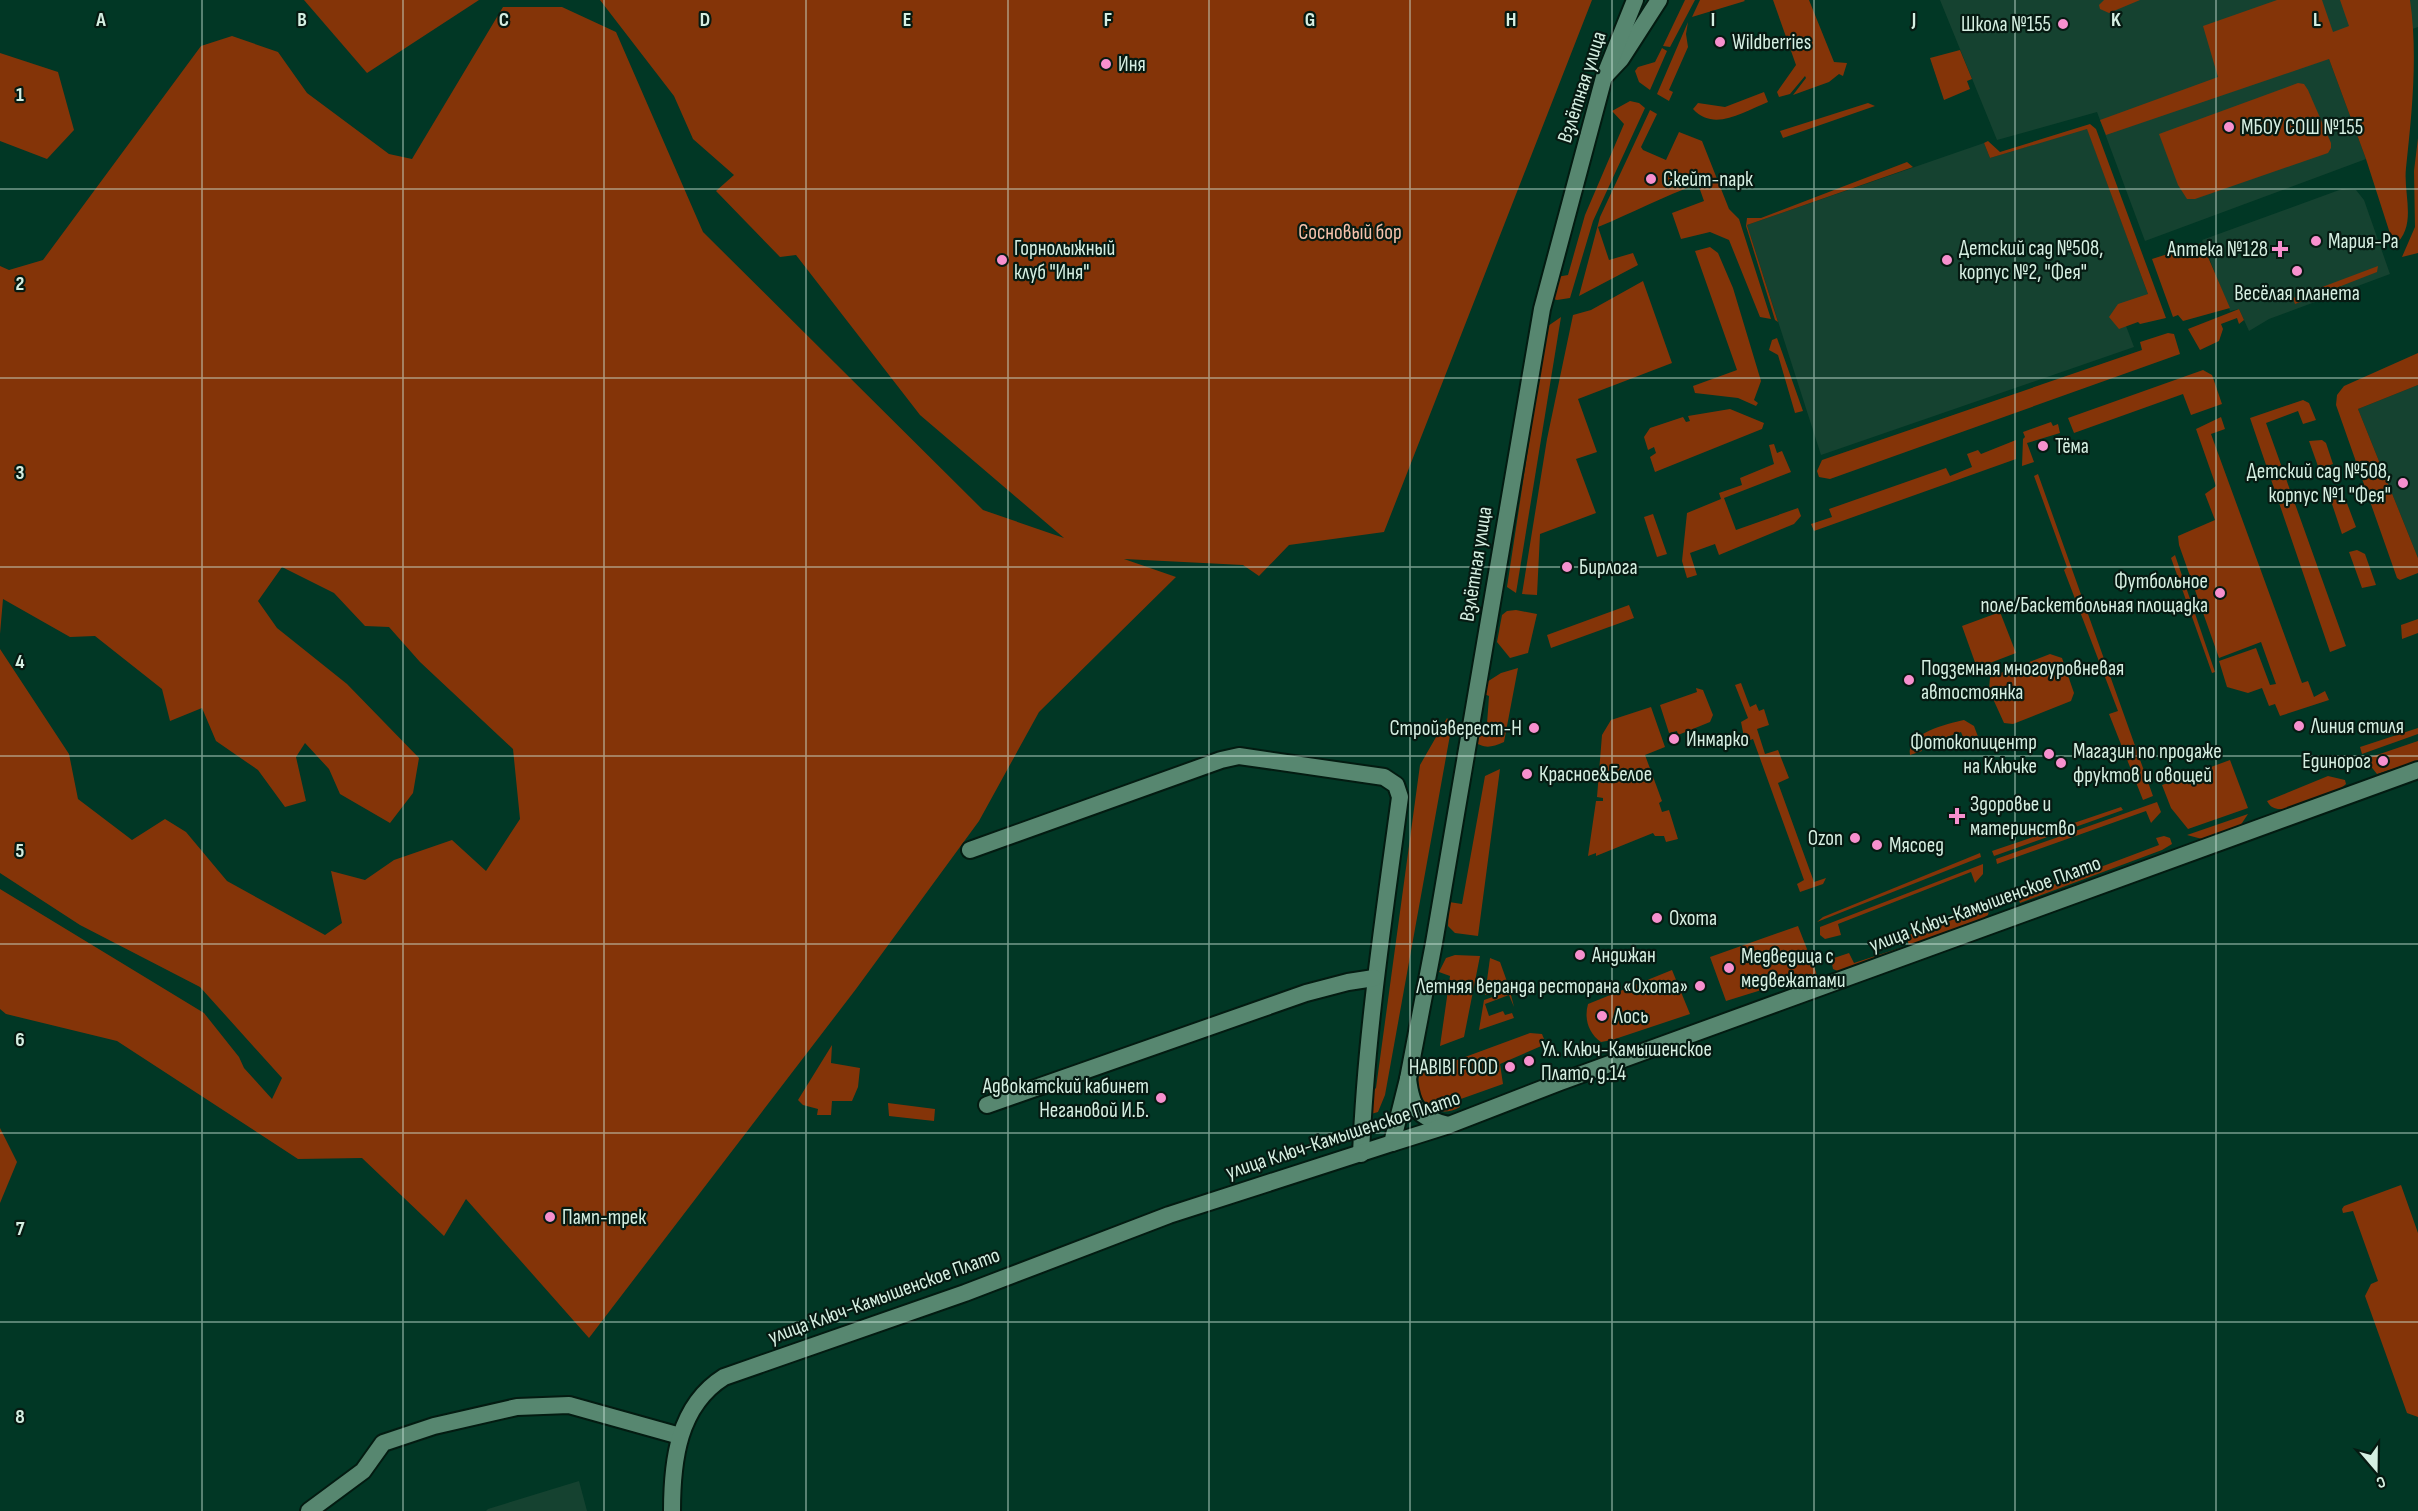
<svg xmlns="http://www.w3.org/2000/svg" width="2418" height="1511" font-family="'Sofia Sans Condensed',sans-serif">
<rect width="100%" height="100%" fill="#013725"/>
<g fill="#154230">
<path d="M 1940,0 L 2418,0 L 2418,27 L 2329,59 L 2366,159 L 2145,241 L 2097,112 L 1997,140 Z"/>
<path d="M 2087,128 L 2148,294 L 2126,326 L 2134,347 L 1821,455 L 1747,225 L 1984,143 L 1990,158 Z"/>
<path d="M 2342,189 L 2356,190 L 2364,200 L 2390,274 L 2269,319 L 2249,331 L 2239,309 L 2230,311 L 2202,240 Z"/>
<path d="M 2418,385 L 2418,558 L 2358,409 Z"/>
<path d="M 579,1481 L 587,1511 L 486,1511 L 488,1509 Z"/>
</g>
<g fill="#843408">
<path d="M 304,0 L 479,0 L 367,73 Z"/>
<path d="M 600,0 L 1592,0 L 1384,532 L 1289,545 L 1259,576 L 1243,565 L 1124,559 L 1176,577 L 1039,712 L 979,821 L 856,989 L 589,1338 L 466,1199 L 444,1236 L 362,1158 L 298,1159 L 117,1041 L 6,1014 L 0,1009 L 0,889 L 204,1013 L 239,1057 L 244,1068 L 272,1099 L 282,1078 L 200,987 L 80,925 L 0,873 L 0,649 L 69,754 L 78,799 L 132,840 L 165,819 L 186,832 L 227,881 L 325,935 L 342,923 L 331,871 L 365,880 L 394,860 L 452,840 L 486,871 L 520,819 L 513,749 L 420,662 L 389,627 L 365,626 L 334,593 L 282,567 L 258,601 L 277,628 L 347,684 L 419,758 L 413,793 L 390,823 L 340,794 L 329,769 L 305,743 L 296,757 L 306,801 L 285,807 L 258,770 L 216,741 L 202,708 L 170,721 L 162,689 L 95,636 L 70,637 L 3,599 L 0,634 L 0,266 L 9,270 L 43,260 L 201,46 L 232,36 L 278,52 L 307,93 L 389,154 L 412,159 L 503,7 L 562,7 L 616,32 L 703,232 L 983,510 L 1064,538 L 920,415 L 796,255 L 780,257 L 716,191 L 734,175 L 693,139 L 674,96 Z"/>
<path d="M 1685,0 L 1695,0 L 1670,47 L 1663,46 Z"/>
<path d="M 1700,0 L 1744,0 L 1745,1 L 1692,17 Z"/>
<path d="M 1773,0 L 1809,0 L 1834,62 L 1847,63 L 1843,76 L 1839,74 L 1829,82 L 1793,95 L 1806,78 L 1805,76 L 1790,94 L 1779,97 L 1777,92 L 1796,65 Z"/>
<path d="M 2104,0 L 2140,0 L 2109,13 L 2100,9 L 2099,5 Z"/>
<path d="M 2277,0 L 2322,0 L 2333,32 L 2349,26 L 2340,0 L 2410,0 C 2418,54 2412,113 2406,168 C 2403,195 2418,226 2394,246 L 2366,159 L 2329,59 L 2106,135 L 2100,120 L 2218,77 L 2203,26 Z"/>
<path d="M 1688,22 L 1686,34 L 1688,47 L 1669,90 L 1673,92 L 1669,101 L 1657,94 Z"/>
<path d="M 1662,48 L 1667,51 L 1650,90 L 1639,82 L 1635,71 L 1638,67 L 1655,62 Z"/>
<path d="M 1960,50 L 1972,79 L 1967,81 L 1970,89 L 1944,100 L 1930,58 Z"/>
<path d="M 0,53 L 58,72 L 74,130 L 47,159 L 0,141 Z"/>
<path d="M 2298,83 L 2304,84 L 2308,90 L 2331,143 L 2331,148 L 2328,153 L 2195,199 L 2187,199 L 2178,185 L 2159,134 Z"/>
<path d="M 1764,92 L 1768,102 C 1743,112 1714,132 1693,109 L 1698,103 L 1725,107 Z"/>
<path d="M 1630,101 L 1639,103 L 1645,108 L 1593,221 L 1570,298 L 1557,300 L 1550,298 L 1551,278 L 1568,275 L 1585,215 L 1624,124 L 1612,111 Z"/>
<path d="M 1868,103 L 1875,106 L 1783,138 L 1780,131 Z"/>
<path d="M 1650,110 L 1657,114 L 1641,147 L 1643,150 L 1666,160 L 1679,132 L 1702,141 L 1729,209 L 1739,219 L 1771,319 L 1760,317 L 1729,240 L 1710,232 L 1681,239 L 1672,213 L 1704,201 L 1698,184 C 1664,196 1632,213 1598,227 L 1609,260 L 1633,253 L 1638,265 L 1579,296 L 1600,217 Z"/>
<path d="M 2090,124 L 2096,129 L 2166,318 L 2140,324 L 2138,322 L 2119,329 L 2109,317 L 2118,304 L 2148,294 L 2087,129 L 1990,158 L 1984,143 L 1988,141 L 2000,152 Z"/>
<path d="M 2418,138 L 2418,253 L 2402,257 L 2415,227 L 2414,171 Z"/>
<path d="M 1907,162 L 1913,167 L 1747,225 L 1778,322 L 1775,320 L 1746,226 L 1747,218 L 1761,218 Z"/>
<path d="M 2202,243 L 2230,308 L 2183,321 L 2178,315 L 2173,317 L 2152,259 Z"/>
<path d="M 1710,247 L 1718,253 L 1733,288 L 1761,381 L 1754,400 L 1758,403 L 1756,406 L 1738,398 L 1695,393 L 1693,386 L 1737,370 L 1695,251 Z"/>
<path d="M 2378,266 L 2377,272 L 2295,304 L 2293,298 Z"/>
<path d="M 1643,281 L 1672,363 L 1578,399 L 1597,452 L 1576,459 L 1596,513 L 1540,534 L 1537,595 L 1522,594 L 1547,439 L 1573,315 L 1591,310 Z"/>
<path d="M 2239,309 L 2244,320 L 2239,324 L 2237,318 L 2221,324 L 2223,329 L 2219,341 L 2200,350 L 2188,329 Z"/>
<path d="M 1561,317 L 1516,593 L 1507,587 L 1545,337 L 1548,326 Z"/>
<path d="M 2168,333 L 2174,334 L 2180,354 L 1830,479 L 1819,477 L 1817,471 L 1822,460 L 2142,350 L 2140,342 Z"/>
<path d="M 1777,338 L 1803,411 L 1795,413 L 1778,355 L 1769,350 L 1772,340 Z"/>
<path d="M 2418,353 L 2418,385 L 2358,409 L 2418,558 L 2418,573 L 2400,580 L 2397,578 L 2336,405 L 2337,395 L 2344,386 Z"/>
<path d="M 2203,370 L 2212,375 L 2222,404 L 2191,415 L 2183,394 L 2074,433 L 2068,418 Z"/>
<path d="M 2303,400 L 2309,403 L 2316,420 L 2303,424 L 2298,411 L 2266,423 L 2346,646 L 2330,652 L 2250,418 Z"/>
<path d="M 1730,409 L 1764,423 L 1762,429 L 1655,472 L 1650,457 L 1656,453 L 1654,447 L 1648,450 L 1644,437 L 1650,428 L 1683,417 L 1686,422 L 1690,421 L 1688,416 Z"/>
<path d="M 2221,417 L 2225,429 L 2211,434 L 2302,683 L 2308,681 L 2314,697 L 2325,691 L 2329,700 L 2280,716 L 2275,704 L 2269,706 L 2262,688 L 2248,693 L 2227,687 L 2219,661 L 2256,648 L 2270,685 L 2276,684 L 2261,642 L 2219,658 L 2179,545 L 2178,536 L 2215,520 L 2205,494 L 2216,486 L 2196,429 Z"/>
<path d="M 2051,422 L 2053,426 L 2058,424 L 2060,433 L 2027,443 L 2034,462 L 2022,466 L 2023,439 L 2025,437 L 2023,432 Z"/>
<path d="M 2016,440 L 2016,459 L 1814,531 L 1811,524 L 1832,517 L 1829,509 L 1946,468 L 1950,476 L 1972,467 L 1967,454 L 1978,450 L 1981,454 Z"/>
<path d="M 2322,440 L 2326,443 L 2333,464 L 2319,469 L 2309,441 Z"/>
<path d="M 1774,444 L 1777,453 L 1782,451 L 1791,472 L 1724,498 L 1736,530 L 1798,508 L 1801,516 L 1794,524 L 1719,555 L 1715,544 L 1690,553 L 1697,575 L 1687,578 L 1682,561 L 1687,513 L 1721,499 L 1719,493 L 1742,485 L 1740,478 L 1774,464 L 1769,445 Z"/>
<path d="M 2038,474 L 2153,796 L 2143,800 L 2109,714 L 2118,711 L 2064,570 L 2067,567 L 2034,476 Z"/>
<path d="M 2341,496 L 2345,498 L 2356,527 L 2342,534 L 2330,498 Z"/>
<path d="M 1653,514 L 1667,554 L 1657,557 L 1644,517 Z"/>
<path d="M 2357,550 L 2365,554 L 2376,585 L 2362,588 L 2349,552 Z"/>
<path d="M 2175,555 L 2215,672 L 2212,673 L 2171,558 Z"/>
<path d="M 1629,605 L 1634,618 L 1551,648 L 1547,635 Z"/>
<path d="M 1516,610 L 1537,614 L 1528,653 L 1510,658 L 1497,642 L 1502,615 L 1507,611 Z"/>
<path d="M 2000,612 L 2016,653 L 1977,668 L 1962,626 Z"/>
<path d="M 2418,619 L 2418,633 L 2402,639 L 2401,625 Z"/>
<path d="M 2050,654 L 2062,658 L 2074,693 L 2071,701 L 2013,724 L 2004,723 L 1989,690 L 1990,677 Z"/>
<path d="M 1518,668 L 1504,742 C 1490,748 1484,749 1472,740 L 1473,725 L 1487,724 L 1489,696 L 1479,692 L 1479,687 L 1501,673 Z"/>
<path d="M 1741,683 L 1750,707 L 1756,704 L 1759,711 L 1764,709 L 1769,725 L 1757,729 L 1765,754 L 1778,750 L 1789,778 L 1778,783 L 1814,882 L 1826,878 L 1823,884 L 1800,892 L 1797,884 L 1804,880 L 1753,739 L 1745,742 L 1741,722 L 1748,718 L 1735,685 Z"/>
<path d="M 1696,688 L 1703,690 L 1713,715 L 1710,722 L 1678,735 L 1677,731 L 1669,733 L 1660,705 L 1697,692 Z"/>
<path d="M 1651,707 L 1665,747 L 1645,755 L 1662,801 L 1659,803 L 1662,812 L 1669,810 L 1678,839 L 1666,842 L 1664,836 L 1655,836 L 1653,833 L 1596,856 L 1596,853 L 1588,856 L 1596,801 L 1603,801 L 1603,798 L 1597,797 L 1602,735 L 1611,720 Z"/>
<path d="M 1447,718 L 1452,724 L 1385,1095 L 1378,1112 L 1371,1114 L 1371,1093 L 1376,1088 L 1420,765 Z"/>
<path d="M 1964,720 L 1974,726 L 1980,742 L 1967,747 L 1961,732 L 1921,746 L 1922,751 L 1910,755 C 1906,733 1947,724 1964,720 Z"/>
<path d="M 2418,728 L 2418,734 L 2362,754 L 2360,747 Z"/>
<path d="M 2418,741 L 2418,761 L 2377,774 L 2365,759 Z"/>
<path d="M 2230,760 L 2248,808 L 2188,829 L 2171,808 L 2162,785 Z"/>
<path d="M 1500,769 L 1478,936 L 1455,933 L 1448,926 L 1449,902 L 1462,904 L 1485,776 Z"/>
<path d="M 2328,776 L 2345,780 L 2346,784 C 2337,793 2291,811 2278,809 C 2272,808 2270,806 2267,801 Z"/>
<path d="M 2157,802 L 2161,812 L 2151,823 L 2146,811 L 1997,864 L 1996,859 Z"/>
<path d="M 2121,807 L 2123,810 L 1994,856 L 1992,851 Z"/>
<path d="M 2248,814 L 2240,826 L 2202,839 L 2187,835 Z"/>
<path d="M 2164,836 L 2170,838 L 2172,844 L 2162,850 L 2020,903 L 2018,898 L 2159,845 L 2156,838 Z"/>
<path d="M 1980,853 L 1981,857 L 1817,922 L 1823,917 Z"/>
<path d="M 1983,864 L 1983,874 L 1975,883 L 1971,872 L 1838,924 L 1841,935 L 1825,939 L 1820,935 L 1820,927 Z"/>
<path d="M 1990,904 L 1988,915 L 1980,920 L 1842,973 L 1833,969 L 1831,959 L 1849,953 L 1854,963 L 1909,945 L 1906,936 Z"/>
<path d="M 1798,926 L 1816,972 L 1817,980 L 1805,986 L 1800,978 L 1726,1001 L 1710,957 Z"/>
<path d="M 1455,955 L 1480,956 L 1464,1037 L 1440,1046 L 1450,976 L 1439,972 L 1446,958 Z"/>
<path d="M 1490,958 L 1500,962 L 1509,987 L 1485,995 Z"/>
<path d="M 1672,970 L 1690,1014 L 1612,1040 L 1601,1042 C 1588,1033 1584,1018 1588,1004 Z"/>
<path d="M 1510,991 L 1514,1007 L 1509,995 L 1485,1004 L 1489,1016 L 1503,1011 L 1505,1015 L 1512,1013 L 1514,1018 L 1479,1030 L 1484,1000 Z"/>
<path d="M 1530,1033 L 1542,1034 L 1546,1044 L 1500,1064 L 1503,1084 L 1458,1100 L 1460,1107 C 1436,1121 1414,1100 1419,1074 Z"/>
<path d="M 832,1045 L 831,1063 L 860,1068 L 858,1087 L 852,1101 L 832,1101 L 831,1115 L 817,1115 L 818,1109 L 803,1105 L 798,1100 Z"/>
<path d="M 888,1103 L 935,1109 L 934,1121 L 889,1116 Z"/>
<path d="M 0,1128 L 17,1162 L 0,1203 Z"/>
<path d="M 2401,1185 L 2418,1233 L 2418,1417 L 2407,1413 L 2365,1296 L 2371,1284 L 2378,1281 L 2353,1211 L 2343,1213 L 2342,1209 L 2344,1206 Z"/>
</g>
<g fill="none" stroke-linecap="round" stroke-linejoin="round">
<defs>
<g id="minor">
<path d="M 1605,76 L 1621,59 L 1659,0"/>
<path d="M 970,850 L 1221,760 L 1239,756 L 1384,777 L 1396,785 L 1400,797 C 1384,916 1366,1034 1361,1154"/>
<path d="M 987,1105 L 1306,993 L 1348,982 L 1374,978"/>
<path d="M 309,1511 L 363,1471 L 383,1443 L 434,1426 L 517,1407 L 569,1405 L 680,1436"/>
</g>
<g id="tertiary">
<path d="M 1408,1079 C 1412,1110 1418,1117 1448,1125"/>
<path d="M 1392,1143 L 1449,1125 L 1560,1082 L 2418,770"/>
</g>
<path id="secondary" d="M 672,1511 C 672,1461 678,1406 724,1377 L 965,1293 L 1169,1215 L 1392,1143 L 1408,1079 L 1434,943 L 1542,309 L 1604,77 L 1635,0"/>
</defs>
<use href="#minor" stroke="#031b11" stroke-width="20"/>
<use href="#tertiary" stroke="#031b11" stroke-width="20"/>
<use href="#secondary" stroke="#031b11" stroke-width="20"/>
<use href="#minor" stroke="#578770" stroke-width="16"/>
<use href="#tertiary" stroke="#578770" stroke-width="16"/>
<use href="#secondary" stroke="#578770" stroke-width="16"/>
</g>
<path fill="none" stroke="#d6efe2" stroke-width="1.5" stroke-opacity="0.55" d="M 202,0 L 202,1511M 403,0 L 403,1511M 604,0 L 604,1511M 806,0 L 806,1511M 1008,0 L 1008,1511M 1209,0 L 1209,1511M 1410,0 L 1410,1511M 1612,0 L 1612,1511M 1814,0 L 1814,1511M 2015,0 L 2015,1511M 2216,0 L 2216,1511M 0,189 L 2418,189M 0,378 L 2418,378M 0,567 L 2418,567M 0,756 L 2418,756M 0,944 L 2418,944M 0,1133 L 2418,1133M 0,1322 L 2418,1322"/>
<g fill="#f790ce" stroke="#061a12" stroke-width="2">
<circle cx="2063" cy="24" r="6"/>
<circle cx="1720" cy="42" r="6"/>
<circle cx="1106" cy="64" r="6"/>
<circle cx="2229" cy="127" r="6"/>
<circle cx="1651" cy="179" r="6"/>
<circle cx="2316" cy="241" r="6"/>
<path d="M2277 240h6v6h6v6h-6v6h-6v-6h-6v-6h6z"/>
<circle cx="1002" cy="260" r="6"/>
<circle cx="1947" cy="260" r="6"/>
<circle cx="2297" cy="271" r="6"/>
<circle cx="2043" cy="446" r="6"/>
<circle cx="2403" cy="483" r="6"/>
<circle cx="1567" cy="567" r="6"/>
<circle cx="2220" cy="593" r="6"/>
<circle cx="1909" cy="680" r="6"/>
<circle cx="2299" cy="726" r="6"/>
<circle cx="1534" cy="728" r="6"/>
<circle cx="1674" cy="739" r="6"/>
<circle cx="2049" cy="754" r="6"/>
<circle cx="2383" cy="761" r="6"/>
<circle cx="2061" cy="763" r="6"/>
<circle cx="1527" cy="774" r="6"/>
<path d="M1954 807h6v6h6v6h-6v6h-6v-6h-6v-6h6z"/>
<circle cx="1855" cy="838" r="6"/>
<circle cx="1877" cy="845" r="6"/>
<circle cx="1657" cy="918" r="6"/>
<circle cx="1580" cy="955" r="6"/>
<circle cx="1729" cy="968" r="6"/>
<circle cx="1700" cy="986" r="6"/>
<circle cx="1602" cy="1016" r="6"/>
<circle cx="1529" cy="1061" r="6"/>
<circle cx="1510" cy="1067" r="6"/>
<circle cx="1161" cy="1098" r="6"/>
<circle cx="550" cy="1217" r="6"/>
</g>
<g text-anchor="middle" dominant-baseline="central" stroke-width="4.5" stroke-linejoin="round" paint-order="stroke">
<g font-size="21" fill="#d6efe2" stroke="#061a12" text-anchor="start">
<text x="2051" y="24" text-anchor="end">Школа №155</text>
<text x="1732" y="42">Wildberries</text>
<text x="1118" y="64">Иня</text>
<text x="2241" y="127">МБОУ СОШ №155</text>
<text x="1663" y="179">Скейт-парк</text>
<text x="2328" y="241">Мария-Ра</text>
<text x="1014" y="248">Горнолыжный<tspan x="1014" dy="24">клуб "Иня"</tspan></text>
<text x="1959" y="248">Детский сад №508,<tspan x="1959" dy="24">корпус №2, "Фея"</tspan></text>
<text x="2268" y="249" text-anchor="end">Аптека №128</text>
<text x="2297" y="293" text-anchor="middle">Весёлая планета</text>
<text x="2055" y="446">Тёма</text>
<text x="2391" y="471" text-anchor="end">Детский сад №508,<tspan x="2391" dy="24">корпус №1 "Фея"</tspan></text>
<text x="1579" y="567">Бирлога</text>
<text x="2208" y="581" text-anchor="end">Футбольное<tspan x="2208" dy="24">поле/Баскетбольная площадка</tspan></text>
<text x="1921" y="668">Подземная многоуровневая<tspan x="1921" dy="24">автостоянка</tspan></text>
<text x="2311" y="726">Линия стиля</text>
<text x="1522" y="728" text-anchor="end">Стройэверест-Н</text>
<text x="1686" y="739">Инмарко</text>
<text x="2037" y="742" text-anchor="end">Фотокопицентр<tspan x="2037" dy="24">на Ключке</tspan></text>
<text x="2073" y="751">Магазин по продаже<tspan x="2073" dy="24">фруктов и овощей</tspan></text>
<text x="2371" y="761" text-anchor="end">Единорог</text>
<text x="1539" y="774">Красное&amp;Белое</text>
<text x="1970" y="804">Здоровье и<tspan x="1970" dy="24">материнство</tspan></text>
<text x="1843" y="838" text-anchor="end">Ozon</text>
<text x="1889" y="845">Мясоед</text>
<text x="1669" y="918">Охота</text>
<text x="1592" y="955">Андижан</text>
<text x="1741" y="956">Медведица с<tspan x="1741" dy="24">медвежатами</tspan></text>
<text x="1688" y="986" text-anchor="end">Летняя веранда ресторана «Охота»</text>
<text x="1614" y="1016">Лось</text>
<text x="1541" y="1049">Ул. Ключ-Камышенское<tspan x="1541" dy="24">Плато, д.14</tspan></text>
<text x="1498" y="1067" text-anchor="end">HABIBI FOOD</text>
<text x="1149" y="1086" text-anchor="end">Адвокатский кабинет<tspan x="1149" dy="24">Негановой И.Б.</tspan></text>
<text x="562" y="1217">Памп-трек</text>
</g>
<g font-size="21" fill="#d6efe2" stroke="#061a12">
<text transform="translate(1582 87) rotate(-72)">Взлётная улица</text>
<text transform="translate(1476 564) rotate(-81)">Взлётная улица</text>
<text transform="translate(1985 904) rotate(-20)">улица Ключ-Камышенское Плато</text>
<text transform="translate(1343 1135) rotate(-18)">улица Ключ-Камышенское Плато</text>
<text transform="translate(884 1296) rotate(-20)">улица Ключ-Камышенское Плато</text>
</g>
<g font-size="21" fill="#f7c3ad" stroke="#061a12">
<text x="1350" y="232">Сосновый бор</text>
</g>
</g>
<g font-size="20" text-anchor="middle" font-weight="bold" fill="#d6efe2" stroke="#061a12" stroke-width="4.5" stroke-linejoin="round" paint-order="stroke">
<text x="101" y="26">A</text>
<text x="302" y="26">B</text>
<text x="504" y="26">C</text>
<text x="705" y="26">D</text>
<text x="907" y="26">E</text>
<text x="1108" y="26">F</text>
<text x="1310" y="26">G</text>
<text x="1511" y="26">H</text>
<text x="1713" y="26">I</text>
<text x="1914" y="26">J</text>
<text x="2116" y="26">K</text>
<text x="2317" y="26">L</text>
<text x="20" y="101">1</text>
<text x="20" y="290">2</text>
<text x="20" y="479">3</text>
<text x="20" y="668">4</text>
<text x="20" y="857">5</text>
<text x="20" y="1046">6</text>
<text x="20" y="1235">7</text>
<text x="20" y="1423">8</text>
</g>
<g transform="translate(2376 1469) rotate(160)" stroke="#061a12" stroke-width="4.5" paint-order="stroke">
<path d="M0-4.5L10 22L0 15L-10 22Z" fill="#d6efe2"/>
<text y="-9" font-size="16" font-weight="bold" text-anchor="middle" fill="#d6efe2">С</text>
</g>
</svg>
